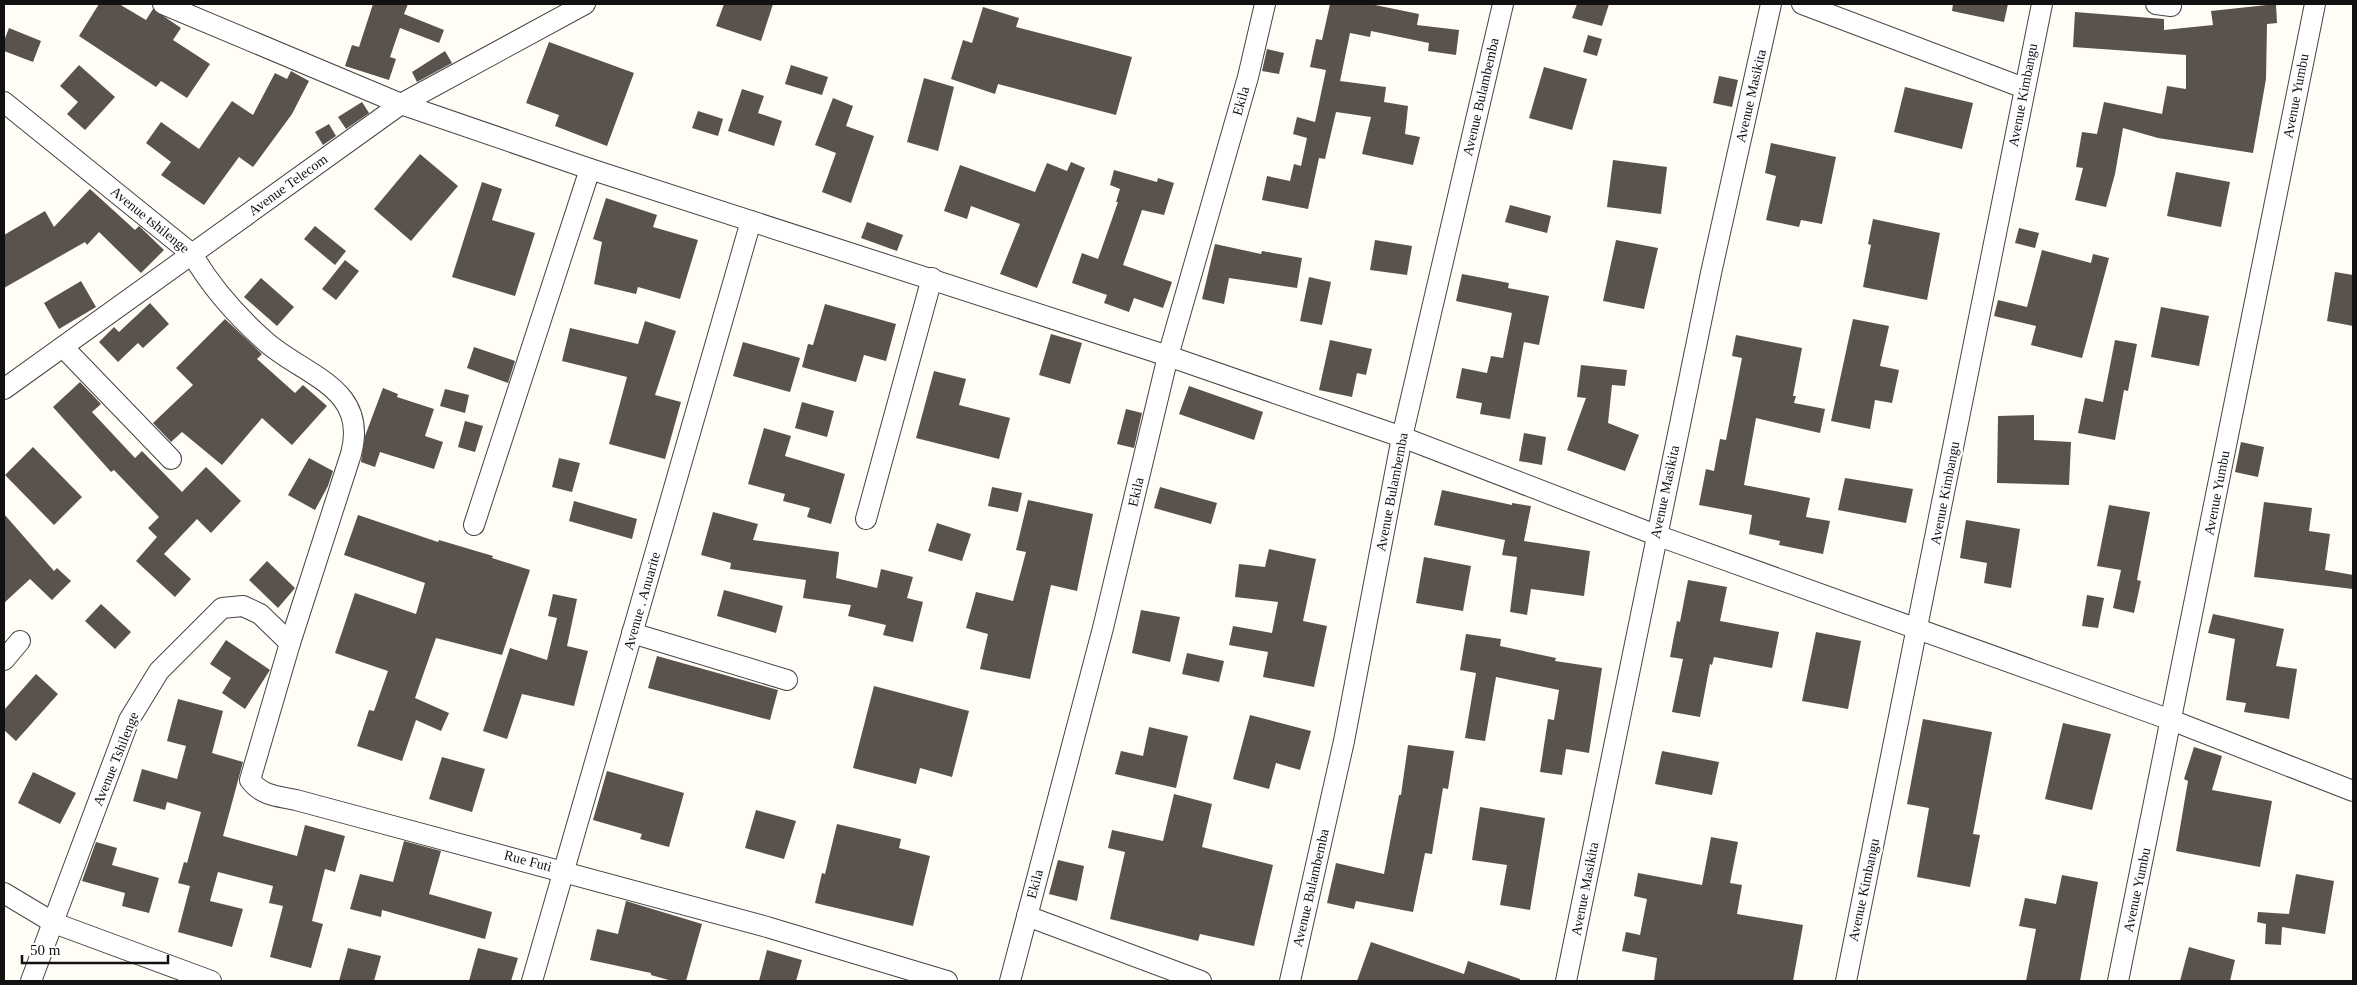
<svg xmlns="http://www.w3.org/2000/svg" width="2357" height="985" font-family="'Times New Roman',serif">
<rect width="100%" height="100%" fill="#fffdf5"/>
<g fill="#5a524d">
<path d="M 99,4 L 119,4 L 146,20 L 153,9 L 181,28 L 173,40 L 210,64 L 187,98 L 161,81 L 156,87 L 79,36 Z"/>
<path d="M 373,4 L 408,4 L 404,14 L 444,30 L 439,43 L 400,28 L 390,57 L 396,59 L 389,80 L 345,66 L 352,45 L 359,47 Z"/>
<path d="M 724,4 L 773,4 L 761,41 L 716,26 Z"/>
<path d="M 1330,4 L 1370,4 L 1419,14 L 1417,25 L 1459,30 L 1456,55 L 1428,51 L 1429,43 L 1371,31 L 1370,37 L 1350,33 L 1340,81 L 1386,87 L 1384,102 L 1408,106 L 1405,134 L 1420,137 L 1413,165 L 1362,154 L 1371,117 L 1336,112 L 1325,159 L 1319,158 L 1308,209 L 1262,200 L 1267,176 L 1290,181 L 1294,164 L 1301,166 L 1307,138 L 1293,134 L 1297,117 L 1315,122 L 1326,70 L 1310,67 L 1316,39 L 1322,40 Z"/>
<path d="M 1577,4 L 1609,4 L 1602,26 L 1572,18 Z"/>
<path d="M 1953,4 L 2008,4 L 2004,22 L 1952,11 Z"/>
<path d="M 2276,4 L 2277,23 L 2267,24 L 2266,79 L 2253,153 L 2158,138 L 2123,128 L 2115,174 L 2106,207 L 2075,200 L 2083,168 L 2076,167 L 2082,132 L 2097,134 L 2104,102 L 2162,114 L 2167,86 L 2186,89 L 2186,55 L 2073,47 L 2075,12 L 2164,19 L 2164,30 L 2213,25 L 2211,11 Z"/>
<path d="M 983,7 L 1019,18 L 1016,27 L 1132,57 L 1116,115 L 998,84 L 995,94 L 951,79 L 963,40 L 972,43 Z"/>
<path d="M 9,28 L 41,41 L 33,62 L 4,51 L 4,41 Z"/>
<path d="M 1588,35 L 1602,39 L 1597,56 L 1583,52 Z"/>
<path d="M 549,42 L 634,73 L 607,146 L 555,126 L 559,115 L 526,103 Z"/>
<path d="M 1267,49 L 1284,53 L 1279,74 L 1262,71 Z"/>
<path d="M 445,51 L 452,63 L 417,82 L 412,72 Z"/>
<path d="M 79,65 L 115,97 L 85,130 L 67,114 L 78,102 L 60,86 Z"/>
<path d="M 791,65 L 828,77 L 822,95 L 785,84 Z"/>
<path d="M 1544,67 L 1587,79 L 1572,130 L 1529,118 Z"/>
<path d="M 291,71 L 309,81 L 292,114 L 253,167 L 239,157 L 204,205 L 161,175 L 171,162 L 146,143 L 161,122 L 199,149 L 232,101 L 253,115 L 275,73 L 287,79 Z"/>
<path d="M 1719,76 L 1738,80 L 1732,107 L 1713,103 Z"/>
<path d="M 924,78 L 954,87 L 938,151 L 907,142 Z"/>
<path d="M 1905,87 L 1973,103 L 1962,149 L 1894,132 Z"/>
<path d="M 742,89 L 764,96 L 758,113 L 782,121 L 774,146 L 728,131 Z"/>
<path d="M 833,98 L 853,106 L 846,126 L 874,136 L 851,203 L 822,192 L 836,153 L 815,145 Z"/>
<path d="M 362,102 L 369,113 L 346,129 L 338,117 Z"/>
<path d="M 698,111 L 723,119 L 718,136 L 692,128 Z"/>
<path d="M 329,124 L 336,136 L 323,145 L 315,132 Z"/>
<path d="M 1771,143 L 1836,157 L 1822,224 L 1801,220 L 1799,227 L 1766,220 L 1776,176 L 1765,173 Z"/>
<path d="M 420,154 L 458,186 L 411,241 L 374,209 Z"/>
<path d="M 1613,160 L 1667,167 L 1661,214 L 1607,207 Z"/>
<path d="M 1071,162 L 1085,168 L 1037,288 L 1000,274 L 1020,224 L 971,206 L 967,219 L 944,211 L 960,165 L 1035,192 L 1047,163 L 1067,171 Z"/>
<path d="M 1114,170 L 1157,182 L 1158,178 L 1174,183 L 1164,215 L 1142,210 L 1123,265 L 1172,282 L 1163,308 L 1134,298 L 1129,312 L 1104,303 L 1107,295 L 1072,283 L 1082,253 L 1098,259 L 1118,202 L 1116,202 L 1120,189 L 1110,185 Z"/>
<path d="M 2176,172 L 2230,182 L 2221,227 L 2167,216 Z"/>
<path d="M 482,182 L 502,189 L 492,220 L 535,233 L 515,296 L 452,277 Z"/>
<path d="M 90,189 L 135,230 L 139,226 L 164,250 L 141,273 L 99,232 L 87,245 L 85,242 L 4,288 L 4,235 L 45,211 L 54,227 Z"/>
<path d="M 606,198 L 657,215 L 653,227 L 698,240 L 680,299 L 638,287 L 636,294 L 594,284 L 602,242 L 593,239 Z"/>
<path d="M 1510,205 L 1551,216 L 1547,233 L 1505,222 Z"/>
<path d="M 1873,219 L 1940,233 L 1927,300 L 1863,287 L 1871,245 L 1868,244 Z"/>
<path d="M 867,222 L 903,235 L 897,251 L 861,238 Z"/>
<path d="M 315,226 L 346,251 L 335,265 L 304,239 Z"/>
<path d="M 2019,228 L 2039,233 L 2035,248 L 2015,243 Z"/>
<path d="M 1375,240 L 1412,246 L 1407,275 L 1370,270 Z"/>
<path d="M 1616,240 L 1658,248 L 1644,309 L 1603,301 Z"/>
<path d="M 1215,244 L 1261,254 L 1262,251 L 1302,258 L 1297,288 L 1229,278 L 1224,304 L 1202,299 Z"/>
<path d="M 2042,250 L 2091,263 L 2093,254 L 2109,258 L 2082,358 L 2031,345 L 2036,326 L 1994,316 L 1998,300 L 2027,307 Z"/>
<path d="M 345,260 L 359,271 L 336,300 L 322,289 Z"/>
<path d="M 2335,272 L 2353,275 L 2353,326 L 2327,321 Z"/>
<path d="M 1462,274 L 1509,283 L 1508,288 L 1549,296 L 1539,345 L 1524,342 L 1510,419 L 1480,414 L 1482,403 L 1456,398 L 1462,368 L 1487,373 L 1491,356 L 1503,358 L 1512,313 L 1456,301 Z"/>
<path d="M 1309,277 L 1331,282 L 1322,325 L 1300,321 Z"/>
<path d="M 261,278 L 294,307 L 277,326 L 244,297 Z"/>
<path d="M 81,281 L 96,307 L 59,329 L 44,303 Z"/>
<path d="M 150,303 L 169,324 L 143,348 L 138,343 L 118,362 L 99,342 L 114,327 L 119,332 Z"/>
<path d="M 825,304 L 896,324 L 886,361 L 864,355 L 856,382 L 802,367 L 808,344 L 813,345 Z"/>
<path d="M 2161,307 L 2209,316 L 2199,366 L 2151,357 Z"/>
<path d="M 225,319 L 262,354 L 257,359 L 295,393 L 303,385 L 327,406 L 292,445 L 262,418 L 222,465 L 182,432 L 171,442 L 153,423 L 193,385 L 176,368 Z"/>
<path d="M 1853,319 L 1889,326 L 1880,366 L 1899,370 L 1892,403 L 1875,400 L 1870,429 L 1831,421 Z"/>
<path d="M 645,321 L 676,331 L 655,395 L 681,402 L 665,459 L 609,444 L 627,377 L 562,361 L 570,328 L 638,344 Z"/>
<path d="M 1051,334 L 1082,343 L 1070,384 L 1039,375 Z"/>
<path d="M 1736,335 L 1802,348 L 1793,396 L 1796,396 L 1794,403 L 1825,409 L 1820,433 L 1756,418 L 1744,485 L 1810,498 L 1806,517 L 1830,521 L 1823,554 L 1779,545 L 1780,541 L 1749,534 L 1752,515 L 1699,505 L 1706,469 L 1714,471 L 1720,439 L 1726,440 L 1742,358 L 1732,356 Z"/>
<path d="M 1330,340 L 1372,349 L 1366,375 L 1357,373 L 1352,397 L 1319,390 Z"/>
<path d="M 2115,340 L 2137,344 L 2128,391 L 2124,390 L 2115,440 L 2078,433 L 2085,398 L 2103,402 Z"/>
<path d="M 743,342 L 800,358 L 790,392 L 733,376 Z"/>
<path d="M 474,347 L 515,361 L 508,383 L 467,368 Z"/>
<path d="M 1581,365 L 1627,370 L 1625,386 L 1612,385 L 1608,423 L 1639,435 L 1625,471 L 1567,450 L 1586,398 L 1577,397 Z"/>
<path d="M 934,371 L 966,379 L 959,405 L 1010,418 L 999,459 L 916,438 Z"/>
<path d="M 80,382 L 101,404 L 92,412 L 135,458 L 142,451 L 182,492 L 206,467 L 241,501 L 211,533 L 197,519 L 164,554 L 191,579 L 175,597 L 136,561 L 157,537 L 148,528 L 159,517 L 114,470 L 111,472 L 53,407 Z"/>
<path d="M 1189,386 L 1263,412 L 1254,440 L 1179,414 Z"/>
<path d="M 383,388 L 398,394 L 397,397 L 434,409 L 425,436 L 443,442 L 434,469 L 380,452 L 375,467 L 361,462 L 365,436 Z"/>
<path d="M 445,389 L 469,395 L 465,413 L 440,406 Z"/>
<path d="M 802,402 L 834,411 L 827,437 L 795,428 Z"/>
<path d="M 1126,409 L 1142,413 L 1134,448 L 1117,444 Z"/>
<path d="M 2034,415 L 2034,440 L 2071,442 L 2069,485 L 1997,483 L 1998,416 Z"/>
<path d="M 465,421 L 483,426 L 475,452 L 458,447 Z"/>
<path d="M 764,428 L 791,436 L 785,456 L 845,474 L 831,524 L 807,517 L 810,508 L 783,501 L 785,494 L 748,484 Z"/>
<path d="M 1524,433 L 1546,437 L 1542,465 L 1519,461 Z"/>
<path d="M 2241,442 L 2264,447 L 2258,477 L 2235,472 Z"/>
<path d="M 33,447 L 82,497 L 54,525 L 5,475 Z"/>
<path d="M 309,458 L 333,471 L 328,486 L 315,510 L 288,495 Z"/>
<path d="M 559,458 L 580,463 L 572,492 L 552,487 Z"/>
<path d="M 1845,478 L 1913,489 L 1906,523 L 1838,510 Z"/>
<path d="M 992,487 L 1022,493 L 1018,512 L 988,506 Z"/>
<path d="M 1160,487 L 1217,503 L 1211,524 L 1154,508 Z"/>
<path d="M 1442,490 L 1512,505 L 1512,503 L 1531,506 L 1524,541 L 1590,551 L 1584,596 L 1531,589 L 1527,615 L 1510,612 L 1517,557 L 1502,555 L 1505,540 L 1434,525 Z"/>
<path d="M 1028,500 L 1093,514 L 1077,591 L 1051,585 L 1030,679 L 980,669 L 988,634 L 966,628 L 976,592 L 1013,601 L 1026,552 L 1016,550 Z"/>
<path d="M 574,501 L 637,519 L 632,539 L 569,521 Z"/>
<path d="M 2264,502 L 2312,508 L 2309,531 L 2330,534 L 2325,570 L 2353,575 L 2353,589 L 2254,577 Z"/>
<path d="M 2109,505 L 2150,512 L 2137,580 L 2141,581 L 2134,613 L 2113,608 L 2121,570 L 2097,566 Z"/>
<path d="M 713,512 L 758,524 L 753,540 L 839,552 L 836,578 L 877,588 L 881,569 L 913,577 L 907,598 L 923,602 L 913,642 L 883,635 L 886,625 L 848,616 L 851,605 L 803,598 L 806,580 L 730,569 L 731,563 L 701,555 Z"/>
<path d="M 4,514 L 54,571 L 57,568 L 71,581 L 52,600 L 30,579 L 4,603 Z"/>
<path d="M 358,515 L 438,542 L 439,540 L 493,556 L 492,558 L 530,570 L 502,655 L 436,638 L 415,698 L 449,713 L 441,731 L 416,720 L 402,761 L 357,746 L 369,710 L 374,711 L 388,671 L 335,653 L 355,593 L 416,614 L 425,583 L 344,555 Z"/>
<path d="M 1966,520 L 2020,529 L 2011,588 L 1984,583 L 1987,563 L 1960,558 Z"/>
<path d="M 937,523 L 971,534 L 962,561 L 928,551 Z"/>
<path d="M 1269,549 L 1316,559 L 1303,621 L 1327,626 L 1314,687 L 1263,677 L 1268,652 L 1229,645 L 1233,626 L 1272,633 L 1278,602 L 1235,597 L 1239,564 L 1265,567 Z"/>
<path d="M 1424,557 L 1471,566 L 1463,611 L 1416,603 Z"/>
<path d="M 267,561 L 295,588 L 278,608 L 249,580 Z"/>
<path d="M 1688,580 L 1727,587 L 1720,621 L 1779,632 L 1772,668 L 1714,657 L 1712,665 L 1710,664 L 1700,717 L 1672,712 L 1683,659 L 1670,657 L 1677,621 L 1680,622 Z"/>
<path d="M 724,590 L 783,606 L 776,633 L 717,616 Z"/>
<path d="M 553,594 L 577,599 L 567,646 L 588,651 L 574,706 L 522,694 L 507,739 L 483,731 L 510,648 L 547,660 L 557,618 L 548,616 Z"/>
<path d="M 2087,595 L 2104,598 L 2098,628 L 2082,626 Z"/>
<path d="M 101,604 L 131,632 L 115,649 L 85,621 Z"/>
<path d="M 1141,610 L 1180,617 L 1170,662 L 1132,653 Z"/>
<path d="M 2213,614 L 2284,629 L 2276,666 L 2297,669 L 2289,719 L 2244,712 L 2246,703 L 2226,700 L 2235,639 L 2208,633 Z"/>
<path d="M 1816,632 L 1861,641 L 1848,709 L 1802,701 Z"/>
<path d="M 1466,634 L 1501,639 L 1500,646 L 1556,658 L 1555,661 L 1602,668 L 1589,753 L 1566,749 L 1562,775 L 1540,772 L 1548,719 L 1554,720 L 1559,690 L 1496,677 L 1485,741 L 1465,738 L 1476,673 L 1460,670 Z"/>
<path d="M 226,640 L 270,670 L 245,709 L 222,693 L 231,678 L 210,664 Z"/>
<path d="M 1187,653 L 1224,661 L 1219,682 L 1182,674 Z"/>
<path d="M 657,656 L 778,690 L 770,720 L 648,688 Z"/>
<path d="M 36,674 L 58,694 L 16,741 L 4,730 L 4,710 Z"/>
<path d="M 874,686 L 969,711 L 952,777 L 920,768 L 916,784 L 853,768 Z"/>
<path d="M 178,699 L 223,711 L 212,753 L 243,762 L 223,836 L 297,856 L 305,825 L 345,836 L 335,872 L 325,869 L 312,921 L 323,924 L 311,968 L 270,957 L 283,906 L 269,903 L 273,886 L 218,872 L 210,901 L 243,909 L 232,947 L 178,932 L 190,886 L 178,883 L 184,862 L 187,863 L 201,812 L 167,802 L 165,810 L 133,801 L 142,769 L 177,779 L 186,746 L 167,741 Z"/>
<path d="M 1250,715 L 1311,731 L 1300,770 L 1276,763 L 1269,789 L 1233,779 Z"/>
<path d="M 1923,719 L 1992,732 L 1973,834 L 1980,835 L 1970,887 L 1917,877 L 1929,808 L 1907,804 Z"/>
<path d="M 2063,723 L 2111,734 L 2092,810 L 2045,799 Z"/>
<path d="M 1149,727 L 1188,736 L 1176,788 L 1115,774 L 1121,751 L 1143,756 Z"/>
<path d="M 1408,745 L 1454,751 L 1448,789 L 1443,788 L 1432,854 L 1425,853 L 1413,912 L 1356,901 L 1354,909 L 1327,903 L 1336,863 L 1384,874 L 1399,795 L 1401,795 Z"/>
<path d="M 2194,747 L 2222,756 L 2212,790 L 2272,801 L 2260,867 L 2176,851 L 2188,781 L 2184,779 Z"/>
<path d="M 1662,751 L 1719,762 L 1712,795 L 1655,784 Z"/>
<path d="M 442,757 L 485,769 L 472,812 L 429,799 Z"/>
<path d="M 607,771 L 684,793 L 669,847 L 640,839 L 642,834 L 593,820 Z"/>
<path d="M 33,772 L 76,793 L 60,824 L 18,803 Z"/>
<path d="M 1174,794 L 1212,804 L 1202,847 L 1273,865 L 1254,946 L 1200,934 L 1198,941 L 1110,919 L 1125,852 L 1108,848 L 1112,830 L 1163,841 Z"/>
<path d="M 1480,807 L 1545,818 L 1530,910 L 1500,905 L 1507,865 L 1472,860 Z"/>
<path d="M 756,810 L 796,821 L 784,859 L 745,848 Z"/>
<path d="M 837,824 L 901,839 L 899,848 L 930,856 L 913,926 L 815,903 L 822,873 L 825,874 Z"/>
<path d="M 1711,837 L 1738,842 L 1730,883 L 1742,885 L 1737,914 L 1803,925 L 1793,981 L 1654,981 L 1657,958 L 1622,951 L 1626,932 L 1640,935 L 1647,899 L 1634,896 L 1638,873 L 1702,885 Z"/>
<path d="M 404,841 L 441,851 L 429,894 L 492,912 L 485,939 L 382,910 L 381,917 L 350,909 L 360,874 L 393,882 Z"/>
<path d="M 96,842 L 117,848 L 112,865 L 159,878 L 149,913 L 122,906 L 125,893 L 82,881 Z"/>
<path d="M 1058,860 L 1084,866 L 1077,901 L 1049,894 Z"/>
<path d="M 2296,874 L 2334,881 L 2325,934 L 2282,927 L 2281,945 L 2265,944 L 2266,924 L 2257,922 L 2258,912 L 2289,914 Z"/>
<path d="M 2062,875 L 2098,882 L 2080,981 L 2026,981 L 2036,929 L 2019,926 L 2025,898 L 2056,904 Z"/>
<path d="M 626,901 L 702,924 L 686,981 L 672,981 L 651,975 L 651,973 L 590,960 L 597,929 L 618,934 Z"/>
<path d="M 1371,942 L 1464,974 L 1468,961 L 1520,979 L 1520,981 L 1357,981 Z"/>
<path d="M 2189,947 L 2235,960 L 2230,981 L 2180,981 Z"/>
<path d="M 348,948 L 381,956 L 374,981 L 339,981 Z"/>
<path d="M 478,948 L 518,958 L 511,981 L 469,981 Z"/>
<path d="M 767,950 L 802,960 L 796,981 L 759,981 Z"/>
</g>
<g fill="none" stroke-linecap="round" stroke-linejoin="round">
<defs>
<g id="street">
<path d="M 163,4 L 401,104 L 590,169 L 1168,356 L 1402,437 L 1656,535 L 2171,720 L 2353,791"/>
<path d="M 1802,4 L 2024,88"/>
<path d="M 2156,4 L 2171,6"/>
<path d="M 4,102 L 192,254 C 211,287 237,316 265,341 C 304,376 369,387 351,454 L 290,643 L 250,780 C 262,796 277,796 296,800 L 767,927 L 947,981"/>
<path d="M 63,347 L 171,459"/>
<path d="M 4,389 L 401,104 L 585,4"/>
<path d="M 866,519 L 932,278"/>
<path d="M 474,525 L 590,169"/>
<path d="M 632,633 L 787,680"/>
<path d="M 4,660 L 20,641"/>
<path d="M 4,893 L 54,923 L 211,981"/>
<path d="M 1027,916 L 1201,981"/>
<path d="M 31,981 L 129,720 L 159,671 L 222,608 L 243,606 L 260,614 L 290,643"/>
<path d="M 532,981 L 751,221"/>
<path d="M 1010,981 L 1103,628 L 1168,356 L 1248,77 L 1265,4"/>
<path d="M 1290,981 L 1344,741 L 1402,437 L 1503,4"/>
<path d="M 1566,981 L 1711,273 L 1771,4"/>
<path d="M 1846,981 L 2042,4"/>
<path d="M 2118,981 L 2315,4"/>
</g>
</defs>
<use href="#street" stroke="#444" stroke-width="22"/>
<use href="#street" stroke="#fff" stroke-width="20"/>
</g>
<g text-anchor="middle" dominant-baseline="central" stroke-width="5" stroke-linejoin="round" paint-order="stroke">
<g font-size="14" fill="#111" stroke="#fff">
<text transform="translate(2023 95) rotate(-79)">Avenue Kimbangu</text>
<text transform="translate(1751 96) rotate(-77)">Avenue Masikita</text>
<text transform="translate(2296 96) rotate(-79)">Avenue Yumbu</text>
<text transform="translate(1481 97) rotate(-77)">Avenue Bulambemba</text>
<text transform="translate(1241 101) rotate(-74)">Ekila</text>
<text transform="translate(288 185) rotate(-36)">Avenue Telecom</text>
<text transform="translate(150 220) rotate(39)">Avenue tshilenge</text>
<text transform="translate(1136 492) rotate(-77)">Ekila</text>
<text transform="translate(1392 492) rotate(-79)">Avenue Bulambemba</text>
<text transform="translate(1665 492) rotate(-78)">Avenue Masikita</text>
<text transform="translate(1945 493) rotate(-79)">Avenue Kimbangu</text>
<text transform="translate(2217 493) rotate(-79)">Avenue Yumbu</text>
<text transform="translate(642 601) rotate(-74)">Avenue . Anuarite</text>
<text transform="translate(116 759) rotate(-68)">Avenue Tshilenge</text>
<text transform="translate(528 861) rotate(15)">Rue Futi</text>
<text transform="translate(1035 884) rotate(-75)">Ekila</text>
<text transform="translate(1311 888) rotate(-77)">Avenue Bulambemba</text>
<text transform="translate(1585 889) rotate(-79)">Avenue Masikita</text>
<text transform="translate(1864 890) rotate(-78)">Avenue Kimbangu</text>
<text transform="translate(2137 890) rotate(-78)">Avenue Yumbu</text>
</g>
</g>
<rect width="2357" height="985" fill="none" stroke="#111111" stroke-width="10"/>
<path d="M22 955v8h146v-8" fill="none" stroke="#111111" stroke-width="2.5"/>
<text x="30" y="955" font-size="15" fill="#111111" stroke="#ffffff" stroke-width="4" paint-order="stroke">50 m</text>
</svg>
